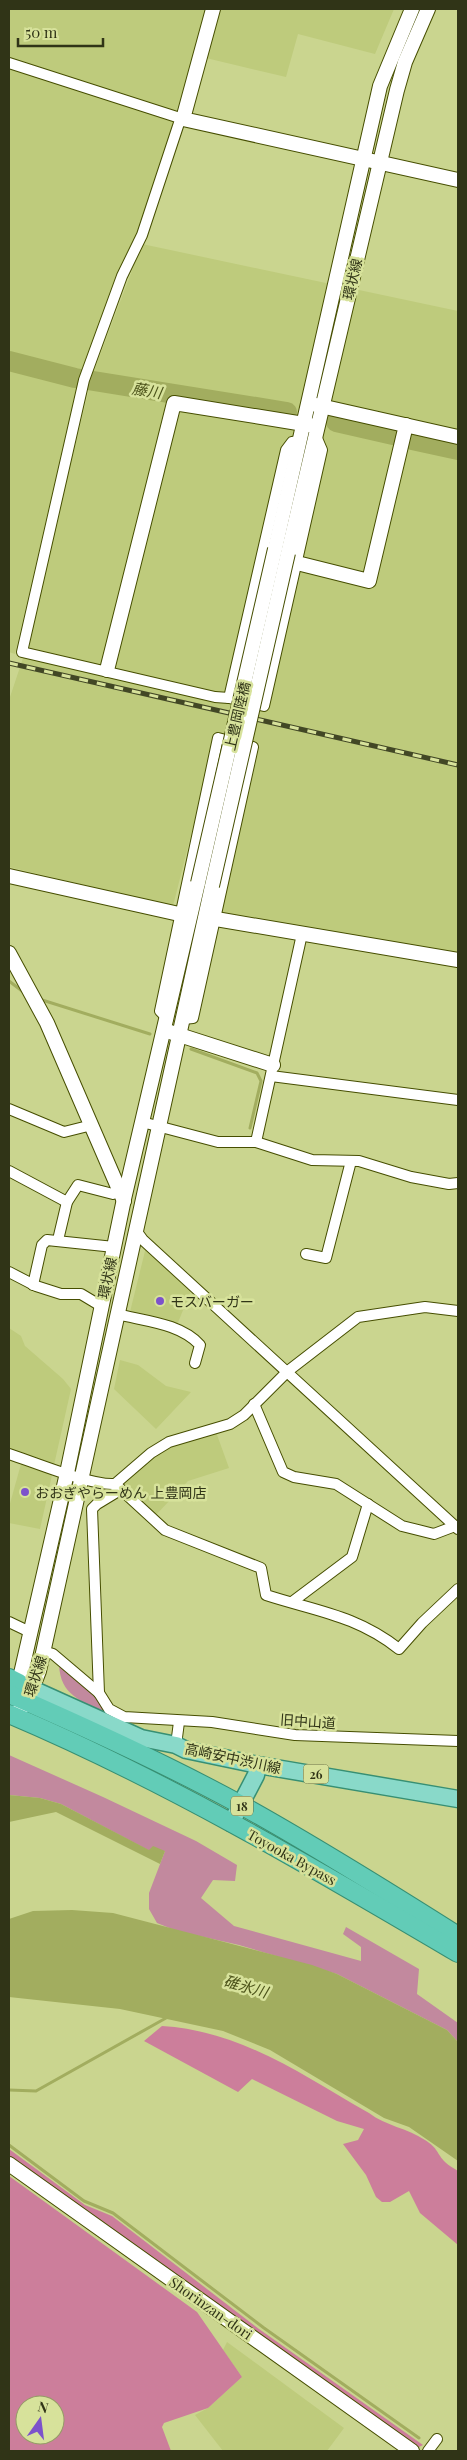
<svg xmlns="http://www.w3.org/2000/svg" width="467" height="2460" font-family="'Playfair Display','Noto Sans JP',serif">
<rect width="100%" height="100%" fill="#cad58f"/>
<g fill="#becb7c">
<path d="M 9,9 L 208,9 L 139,233 L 80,373 L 15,654 L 9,652 Z"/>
<path d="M 220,9 L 394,9 L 375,54 L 298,34 L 286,77 L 206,58 Z"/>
<path d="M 142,244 L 458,311 L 458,955 L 221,914 L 260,744 L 217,732 L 173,906 L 9,867 L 9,700 L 25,652 L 92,376 Z"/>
<path d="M 146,1247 L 192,1288 L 177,1325 L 130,1312 Z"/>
<path d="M 9,1328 L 21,1336 L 25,1346 L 63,1379 L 71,1389 L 54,1465 L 9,1451 Z"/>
<path d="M 120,1360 L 138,1365 L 166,1386 L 191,1392 L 156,1429 L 114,1389 Z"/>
<path d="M 216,1432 L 229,1468 L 188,1481 L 153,1518 L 121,1483 L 153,1456 L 170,1445 Z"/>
<path d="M 21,1464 L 52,1475 L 40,1529 L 9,1523 L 9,1507 Z"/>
<path d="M 227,2342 L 344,2428 L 327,2451 L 223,2451 L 195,2415 L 208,2408 L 242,2377 L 223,2350 Z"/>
</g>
<g fill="#c2899e">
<path d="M 59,1664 L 93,1692 L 107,1713 C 82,1701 60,1696 59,1664 Z"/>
<path d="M 9,1755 L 103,1797 L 196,1841 L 237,1865 L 235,1881 L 213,1880 L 201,1898 L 234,1926 L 361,1961 L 361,1947 L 343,1934 L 346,1927 L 419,1969 L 417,1994 L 458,2023 L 458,2042 L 447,2030 L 337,1974 L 239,1945 L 177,1931 L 157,1923 L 149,1909 L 149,1893 L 165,1851 L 150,1851 L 61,1804 L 40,1798 L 9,1795 Z"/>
</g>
<g fill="#cc7e9b" fill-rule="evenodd">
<path d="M 162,2026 C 242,2031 302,2075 369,2113 C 386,2126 407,2128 425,2140 C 438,2148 437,2154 445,2162 C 449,2166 454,2168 458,2171 L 458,2245 L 420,2213 L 409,2191 L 390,2202 L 382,2202 L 376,2197 L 366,2175 L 343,2144 L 358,2140 L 364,2129 L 337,2121 L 252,2079 L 238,2092 L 144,2041 Z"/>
<path d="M 9,2149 L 85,2205 L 112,2216 L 259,2329 L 423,2445 L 419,2447 L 30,2172 L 9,2157 Z"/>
<path d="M 9,2176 L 197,2312 L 242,2377 L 208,2408 L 164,2423 L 162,2427 L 171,2451 L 9,2451 ZM 25,2405 L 55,2405 L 55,2435 L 25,2435 Z"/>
</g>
<g fill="#a2ad5f">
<path d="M 9,1795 L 40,1798 L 61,1804 L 149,1850 L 153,1846 L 165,1851 L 160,1864 L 56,1812 L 9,1822 Z"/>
<path d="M 72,1910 L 113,1913 L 312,1965 L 337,1974 L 447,2030 L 458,2042 L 458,2161 L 409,2127 L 384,2118 L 270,2050 L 223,2031 L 120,2009 L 9,1997 L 9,1919 L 33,1911 Z"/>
</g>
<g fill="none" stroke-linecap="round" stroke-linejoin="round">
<g stroke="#a2ad5f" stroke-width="3">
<path d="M 9,981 L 26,994"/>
<path d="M 39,999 L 150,1034"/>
<path d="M 191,1049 L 257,1073 L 261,1081 L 250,1128"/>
<path d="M 9,2090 L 36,2091 L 166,2018"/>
<path d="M 9,2145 L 84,2201 L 113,2213 L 264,2328 L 419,2438"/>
</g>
<g stroke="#a2ad5f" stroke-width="20">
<path d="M 9,361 L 75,378 L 287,412"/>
<path d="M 336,422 L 393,435"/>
<path d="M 412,440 L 458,450"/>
</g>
<defs>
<g id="minor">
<path d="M 9,63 L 183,119 L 179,123 L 142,235 L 122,276 L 84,380 L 22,652 L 215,697 L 229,698 L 264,706 L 322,450 L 316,436"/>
<path d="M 229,698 L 286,450 L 292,442 L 300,441"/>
<path d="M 168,1019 L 160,1011 L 218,738 L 253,747 L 193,1018 L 183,1019"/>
<path d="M 271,1076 L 458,1100"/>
<path d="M 9,1109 L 64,1132 L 92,1125"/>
<path d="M 142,1122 L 218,1142 L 256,1142 L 312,1160 L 359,1161 L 411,1177 L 449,1184 L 458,1183"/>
<path d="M 256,1142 L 302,934"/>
<path d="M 9,1171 L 67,1202"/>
<path d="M 135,1229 L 143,1240 L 458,1529"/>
<path d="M 58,1240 L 67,1202 L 78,1185 L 113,1194 L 119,1187"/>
<path d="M 306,1254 L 326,1258 L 351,1161"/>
<path d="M 9,1272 L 36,1286 L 61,1294 L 81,1294 L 101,1306"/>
<path d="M 33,1285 L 42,1245 L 47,1240 L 114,1247"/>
<path d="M 117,1314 C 144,1321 180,1323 200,1345 L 195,1363"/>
<path d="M 254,1404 L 283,1472 L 294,1477 L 336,1484 L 402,1526 L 434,1534 L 455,1526"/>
<path d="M 9,1454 C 34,1462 91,1486 115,1484 L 151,1453 L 169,1442 L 230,1424 L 244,1415 L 288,1371 L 358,1317 L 425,1307 L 458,1311"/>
<path d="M 115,1484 L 165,1530 L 261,1568 L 266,1595 C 315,1611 356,1615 399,1649 L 422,1623 L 458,1589"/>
<path d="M 292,1602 L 352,1557 L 368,1504"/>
<path d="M 9,1622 L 32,1633"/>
<path d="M 43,1651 L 53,1654 L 99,1693 L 109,1709 L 124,1717 L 212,1722 L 295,1735 L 458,1741"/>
<path d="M 99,1693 L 92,1509 L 97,1504 L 120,1490"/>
<path d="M 176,1745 L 179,1722"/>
<path d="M 428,2451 L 437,2439"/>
</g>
<g id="tertiary">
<path d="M 213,9 L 183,119 L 458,180"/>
<path d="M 316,405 L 458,437"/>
<path d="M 275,549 L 380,86 L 412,9"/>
<path d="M 288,553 L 397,90 L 405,62 L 428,9"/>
<path d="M 297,563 L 369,581 L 406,425"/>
<path d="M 107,670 L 174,403 L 310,425"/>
<path d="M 9,876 L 179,914"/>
<path d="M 216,919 L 458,960"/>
<path d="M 9,953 L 47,1023 L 124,1201"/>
<path d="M 170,1032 L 273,1065"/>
<path d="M 17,1691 L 67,1473 L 124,1199 L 198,883"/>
<path d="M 14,1716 L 27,1702 L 39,1671 L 212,886"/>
<path d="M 9,2164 L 412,2451"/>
</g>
<g id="primary">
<path d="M 19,1683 L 141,1738 L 176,1745 L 186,1750 L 258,1765 L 458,1799"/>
<path d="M 231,1823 L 256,1775 L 258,1765"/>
</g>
<g id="trunk">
<path d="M 9,1678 L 19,1683"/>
<path d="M 9,1694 C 87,1728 166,1764 241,1805 C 315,1846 387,1891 458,1936"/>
<path d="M 9,1714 C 165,1780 312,1867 458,1953"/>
</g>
</defs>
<use href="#minor" stroke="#464e00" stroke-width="12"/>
<use href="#tertiary" stroke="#464e00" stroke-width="16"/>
<use href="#primary" stroke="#378f73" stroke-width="19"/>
<use href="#trunk" stroke="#378f73" stroke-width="20"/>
<use href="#minor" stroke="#fff" stroke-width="10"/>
<use href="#tertiary" stroke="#fff" stroke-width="14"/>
<use href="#primary" stroke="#89d9c9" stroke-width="16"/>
<use href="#trunk" stroke="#62ccb7" stroke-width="18"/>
<defs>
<path id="rail" d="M 9,663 L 458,765"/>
</defs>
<use href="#rail" stroke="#424725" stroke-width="5"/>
<use href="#rail" stroke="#d7e29b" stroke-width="3" stroke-dasharray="9" stroke-linecap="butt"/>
<defs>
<g id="tertiary-bridge">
<path d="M 198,883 L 275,549"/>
<path d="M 212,886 L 288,553"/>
</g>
</defs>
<use href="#tertiary-bridge" stroke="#464e00" stroke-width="16" stroke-linecap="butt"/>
<use href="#tertiary-bridge" stroke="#fff" stroke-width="14"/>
</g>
<g fill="#7c52cb" stroke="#d7e29b" stroke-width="2">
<circle cx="160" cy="1301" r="5"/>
<circle cx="25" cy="1492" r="5"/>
</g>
<g text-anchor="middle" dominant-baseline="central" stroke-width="5" stroke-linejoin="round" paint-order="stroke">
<g fill="#d7e29b" stroke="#62683f" stroke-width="1">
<rect x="303.5" y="1764.5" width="25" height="19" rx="4"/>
<rect x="231" y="1796.5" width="22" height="19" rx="4"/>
</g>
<g font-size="12" font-weight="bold" fill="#303417">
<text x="316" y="1774">26</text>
<text x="242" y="1806">18</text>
</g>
<g font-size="14" fill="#303417" stroke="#d7e29b">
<text transform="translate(352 279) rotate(-77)">環状線</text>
<text transform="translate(237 716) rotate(-77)">上豊岡陸橋</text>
<text transform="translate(107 1278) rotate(-78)">環状線</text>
<text transform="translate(35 1676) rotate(-72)">環状線</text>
<text transform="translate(308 1721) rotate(4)">旧中山道</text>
<text transform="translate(233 1758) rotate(12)">高崎安中渋川線</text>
<text transform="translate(292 1857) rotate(29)">Toyooka Bypass</text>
<text transform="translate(211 2308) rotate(35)">Shorinzan-dori</text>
</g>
<g font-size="14" fill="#303417" stroke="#d7e29b" text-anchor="start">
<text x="170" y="1301">モスバーガー</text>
<text x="35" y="1492">おおぎやらーめん 上豊岡店</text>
</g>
<g font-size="15" font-style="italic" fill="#4c531a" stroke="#d7e29b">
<text transform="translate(147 390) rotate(9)">藤川</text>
<text transform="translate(246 1986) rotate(16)">碓氷川</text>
</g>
</g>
<rect width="467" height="2460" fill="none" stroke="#303417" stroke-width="20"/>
<g transform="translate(40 2420) rotate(14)"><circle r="24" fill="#d7e29b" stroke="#949c66"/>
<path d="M0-4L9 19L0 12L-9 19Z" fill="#7c52cb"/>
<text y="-8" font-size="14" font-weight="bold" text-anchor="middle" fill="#303417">N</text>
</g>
<path d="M18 38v8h85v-8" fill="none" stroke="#303417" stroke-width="2.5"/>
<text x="25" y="38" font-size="15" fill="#303417" stroke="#d7e29b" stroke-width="4" paint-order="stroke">50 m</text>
</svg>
